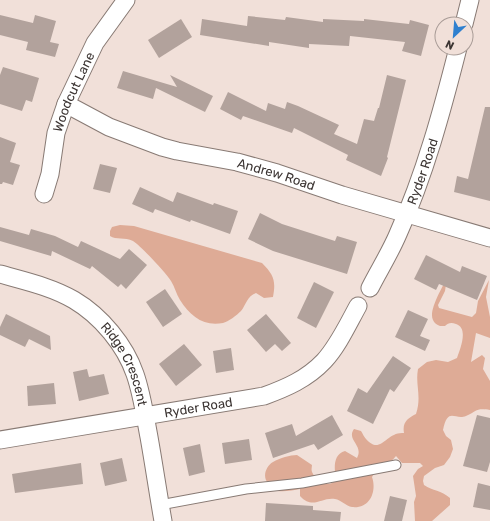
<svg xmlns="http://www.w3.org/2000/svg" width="490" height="521" font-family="Rubik,sans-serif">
<rect width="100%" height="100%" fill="#f1e0d9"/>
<g fill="#deab96">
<path d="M 120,225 L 134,226 L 262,263 C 274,275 276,281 273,297 L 264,298 L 256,293 C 247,296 246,305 241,311 C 237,315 228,322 223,323 C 204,327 190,316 180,300 C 176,294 175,287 171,281 C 166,273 141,246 133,241 C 125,237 116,240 110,236 L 110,231 L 112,227 Z"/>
<path d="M 447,278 L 445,291 L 438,305 L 439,308 L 472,317 L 476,313 L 478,301 L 489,280 L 486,297 L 490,317 L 490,338 L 476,333 L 471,362 L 482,355 L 485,358 L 483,369 L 490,381 L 490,410 C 475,408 478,411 466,416 C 455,421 448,406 443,430 L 446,436 L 451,440 L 453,449 L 450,457 L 444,465 L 435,468 L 424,476 L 423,481 L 424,485 C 433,491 441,490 450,498 L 450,505 L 432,521 L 415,521 L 414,502 L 416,496 L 413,476 L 418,469 L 423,466 L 420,463 L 402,463 L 396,456 C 390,465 376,468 372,477 C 377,491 370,509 352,507 C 346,506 341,500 335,499 C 321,497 313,510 300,496 L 300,489 C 294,490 285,492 278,491 C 274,490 271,486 268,483 C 262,477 266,466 273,462 C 280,458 290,455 297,455 L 312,465 C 312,467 311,469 312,472 C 316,481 329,490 336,479 C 334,469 333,454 345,451 L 357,458 C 364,445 346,440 354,429 L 361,431 C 363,434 364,437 366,439 C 381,456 386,431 404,433 C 402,422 408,418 416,414 C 422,396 415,385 418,369 L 427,362 L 436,360 L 448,362 L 457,358 C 460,349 469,328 456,324 C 451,322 448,323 445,326 L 440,326 C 437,325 434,323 433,320 C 428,311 443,286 447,278 Z"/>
</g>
<g fill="#b2a29c">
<path d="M 0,15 L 33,23 L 35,15 L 56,21 L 50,42 L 59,44 L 55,57 L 26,50 L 28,42 L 0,35 Z"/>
<path d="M 248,16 L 285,20 L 286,17 L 323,22 L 323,19 L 364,21 L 364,19 L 409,24 L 410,20 L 429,25 L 421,56 L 402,51 L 405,42 L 350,36 L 349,46 L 309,44 L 309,48 L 269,42 L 269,46 L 200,35 L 202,19 L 247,26 Z"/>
<path d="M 181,19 L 192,37 L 159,58 L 148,40 Z"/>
<path d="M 3,67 L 39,78 L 32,102 L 26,100 L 22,111 L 0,104 L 0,75 Z"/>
<path d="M 123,71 L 177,87 L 170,75 L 213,96 L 205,112 L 156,88 L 153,99 L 117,88 Z"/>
<path d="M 387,75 L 406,80 L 387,157 L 388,158 L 381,176 L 346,160 L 348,155 L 294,128 L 292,133 L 243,116 L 241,120 L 220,109 L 228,92 L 266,111 L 268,103 L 285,109 L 287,102 L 298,106 L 339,125 L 334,134 L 357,144 L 364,119 L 374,121 L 378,108 L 379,108 Z"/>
<path d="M 485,107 L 490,107 L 490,201 L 454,192 L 457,176 L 468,179 Z"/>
<path d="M 0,137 L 16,143 L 10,162 L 20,165 L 13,185 L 3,182 L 2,184 L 0,184 Z"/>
<path d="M 100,164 L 117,168 L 110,193 L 93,189 Z"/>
<path d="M 140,187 L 173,202 L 177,192 L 213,205 L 214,203 L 238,211 L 230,234 L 191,220 L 190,222 L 155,209 L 153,213 L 132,204 Z"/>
<path d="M 260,213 L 282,224 L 335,241 L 337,236 L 357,242 L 347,274 L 273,251 L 248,239 Z"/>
<path d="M 0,227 L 29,235 L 31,229 L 55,236 L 78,247 L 81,241 L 120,259 L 129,249 L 147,265 L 126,289 L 121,284 L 118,287 L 92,266 L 90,269 L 52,251 L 51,256 L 0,241 Z"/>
<path d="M 426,255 L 460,272 L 462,266 L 487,276 L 477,300 L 439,284 L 436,290 L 414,279 Z"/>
<path d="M 314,282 L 334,292 L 316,328 L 297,318 Z"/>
<path d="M 165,289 L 182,314 L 163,327 L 146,302 Z"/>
<path d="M 408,310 L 428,319 L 420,336 L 430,340 L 425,351 L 395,337 Z"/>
<path d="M 6,314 L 50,336 L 51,350 L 29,339 L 25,347 L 0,335 L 0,327 Z"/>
<path d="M 266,314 L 291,343 L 282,351 L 275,344 L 266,352 L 247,330 Z"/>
<path d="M 184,344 L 202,365 L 176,386 L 159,364 Z"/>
<path d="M 231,348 L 234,370 L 216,373 L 213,351 Z"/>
<path d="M 393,356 L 411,368 L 394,392 L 390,389 L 373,424 L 347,411 L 358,388 L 367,393 Z"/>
<path d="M 87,369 L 89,377 L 104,374 L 109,394 L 79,401 L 73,372 Z"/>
<path d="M 54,383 L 56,404 L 28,406 L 27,386 Z"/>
<path d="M 332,415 L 343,435 L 318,450 L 314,444 L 273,458 L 265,433 L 292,424 L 296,436 Z"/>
<path d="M 477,415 L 490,418 L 490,462 L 487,472 L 463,466 Z"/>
<path d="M 249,439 L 252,460 L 225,464 L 222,443 Z"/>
<path d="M 200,444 L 205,472 L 189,476 L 183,448 Z"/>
<path d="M 122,458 L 127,481 L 105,486 L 100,463 Z"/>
<path d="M 81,463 L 83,484 L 15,493 L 12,474 Z"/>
<path d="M 478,483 L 490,486 L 490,510 L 473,507 Z"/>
<path d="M 390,496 L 407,500 L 402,521 L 384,521 Z"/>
<path d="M 266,503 L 313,506 L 313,510 L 341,512 L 340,521 L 265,521 Z"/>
</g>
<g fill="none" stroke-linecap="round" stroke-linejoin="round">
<defs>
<path id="service" d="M 160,505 L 246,489 L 302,483 L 396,465"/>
<g id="minor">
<path d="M 464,24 L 470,0"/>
<path id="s1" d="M 66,104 L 109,127 L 162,147 L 177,151 L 237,162 L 277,173 L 342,195 L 490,238"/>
<path id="s2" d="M 44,194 L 50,174 L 56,133 L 66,104 L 95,43 L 126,0"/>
<path id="s3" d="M 0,274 C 25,281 52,287 74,300 C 101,316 125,345 135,374 C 142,394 145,416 149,437 C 154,465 158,493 163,521"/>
<path id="s4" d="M 370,288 C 379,270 390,253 398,234 C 425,174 442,111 458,48"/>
<path id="s5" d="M 0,440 L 264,396 C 286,388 307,379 324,361 C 338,346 348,324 358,306"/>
</g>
</defs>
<use href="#service" stroke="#887a74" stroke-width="11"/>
<use href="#minor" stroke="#887a74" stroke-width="19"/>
<use href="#service" stroke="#fff" stroke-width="9"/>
<use href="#minor" stroke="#fff" stroke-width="17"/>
</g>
<g text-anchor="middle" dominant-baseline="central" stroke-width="4" stroke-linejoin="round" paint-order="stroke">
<g font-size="13" fill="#3c3533" stroke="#f1e0d9">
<text stroke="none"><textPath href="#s2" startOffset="107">Woodcut Lane</textPath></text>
<text stroke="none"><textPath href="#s4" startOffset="128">Ryder Road</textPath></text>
<text stroke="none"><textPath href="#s1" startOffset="223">Andrew Road</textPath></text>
<text stroke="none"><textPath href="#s3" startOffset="163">Ridge Crescent</textPath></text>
<text stroke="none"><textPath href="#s5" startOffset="201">Ryder Road</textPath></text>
</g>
</g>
<g transform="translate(454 36) rotate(206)"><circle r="19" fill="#f1e0d9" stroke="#a99c97"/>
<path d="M0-3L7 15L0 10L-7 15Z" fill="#2f80cf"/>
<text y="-6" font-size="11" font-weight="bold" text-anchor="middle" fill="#3c3533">N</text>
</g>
</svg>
